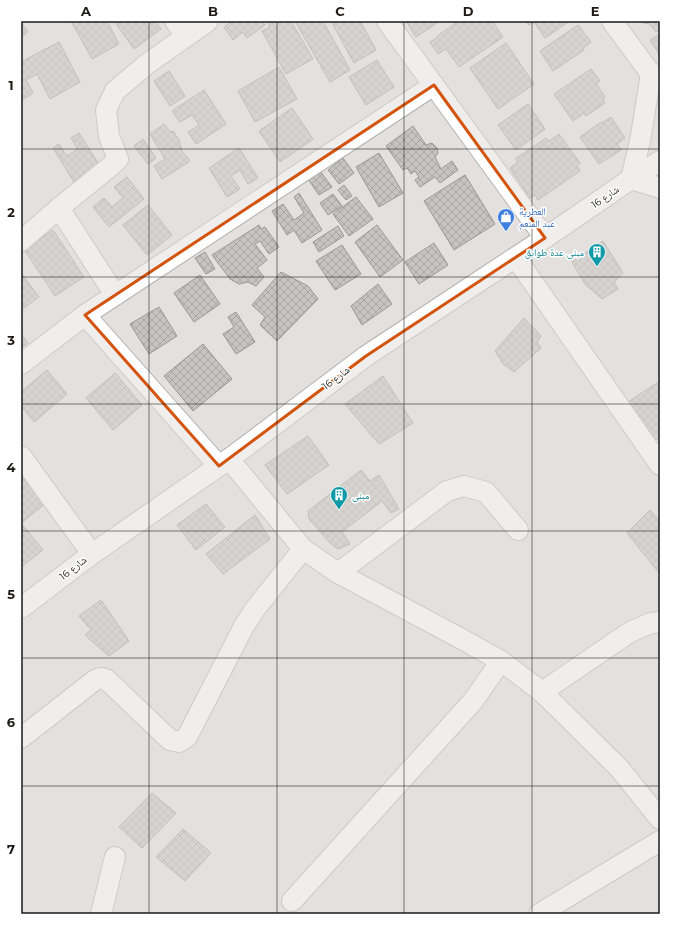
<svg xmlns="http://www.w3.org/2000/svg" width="681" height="935" font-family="Montserrat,'Noto Naskh Arabic',sans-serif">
<defs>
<pattern id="building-cross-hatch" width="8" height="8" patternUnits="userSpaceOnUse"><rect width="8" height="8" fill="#c6c4c0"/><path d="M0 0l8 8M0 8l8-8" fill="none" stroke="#aaa8a4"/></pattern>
</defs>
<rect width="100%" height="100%" fill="#e3e0dd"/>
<g fill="url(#building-cross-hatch)" stroke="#9a9894">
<path d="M 71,21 L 107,21 L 119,44 L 92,59 Z"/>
<path d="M 114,21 L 155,21 L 161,29 L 134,49 Z"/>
<path d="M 232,21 L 262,21 L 265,25 L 247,38 L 243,32 L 233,40 L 224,27 Z"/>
<path d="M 267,21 L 291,21 L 313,59 L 286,74 L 262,31 L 270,27 Z"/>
<path d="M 295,21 L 323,21 L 350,70 L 330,82 Z"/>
<path d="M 331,21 L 360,21 L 376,50 L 354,63 Z"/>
<path d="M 406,21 L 440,21 L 416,37 Z"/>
<path d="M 459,21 L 492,21 L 503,37 L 459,67 L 446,49 L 438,54 L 430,42 L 438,37 L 437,36 Z"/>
<path d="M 525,21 L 567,21 L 568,22 L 545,38 L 534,22 L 529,25 Z"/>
<path d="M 641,21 L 660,21 L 660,29 L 656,32 L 650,24 L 643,23 Z"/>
<path d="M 21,22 L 28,32 L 21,37 Z"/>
<path d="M 578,25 L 591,42 L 583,48 L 584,50 L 553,71 L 540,51 Z"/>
<path d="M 660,34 L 660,55 L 650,40 Z"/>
<path d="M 59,42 L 80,82 L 50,99 L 37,74 L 26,80 L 33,93 L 22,100 L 21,98 L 21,62 Z"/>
<path d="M 506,43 L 534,84 L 498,109 L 470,68 Z"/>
<path d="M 377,60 L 394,87 L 366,105 L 349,77 Z"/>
<path d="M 279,67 L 297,99 L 255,122 L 238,91 Z"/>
<path d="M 591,69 L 600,81 L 596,83 L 605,97 L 603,100 L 605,103 L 586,116 L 584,113 L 573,121 L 554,94 Z"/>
<path d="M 169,71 L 185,96 L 170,106 L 154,81 Z"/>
<path d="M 204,90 L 226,124 L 196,144 L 188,132 L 199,125 L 192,115 L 180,122 L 172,111 Z"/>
<path d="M 528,104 L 545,129 L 516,150 L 498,125 Z"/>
<path d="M 292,108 L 313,139 L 280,162 L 259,131 Z"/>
<path d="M 611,117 L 625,138 L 617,144 L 621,150 L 599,164 L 580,137 L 601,122 L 602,123 Z"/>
<path d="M 164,124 L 170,132 L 173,131 L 179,140 L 182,151 L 190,161 L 162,179 L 154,166 L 165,159 L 150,134 Z"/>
<path d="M 413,126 L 426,145 L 432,143 L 437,148 L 438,153 L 435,157 L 441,169 L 452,161 L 458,170 L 440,183 L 435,177 L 420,187 L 415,180 L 419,177 L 415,171 L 411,174 L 407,168 L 403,170 L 386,146 Z"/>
<path d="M 79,133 L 100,166 L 74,182 L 53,148 L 59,144 L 67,156 L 78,149 L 71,138 Z"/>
<path d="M 559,134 L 580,163 L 577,166 L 580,171 L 538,200 L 535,195 L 530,198 L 510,168 L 518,162 L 515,159 L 546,138 L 549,141 Z"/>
<path d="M 143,139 L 156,158 L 148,164 L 134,146 Z"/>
<path d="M 239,148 L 258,178 L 248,184 L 240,170 L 231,176 L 240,189 L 227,197 L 209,168 Z"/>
<path d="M 379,153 L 403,193 L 379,207 L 356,167 Z"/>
<path d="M 343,158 L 354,173 L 339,184 L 328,170 Z"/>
<path d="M 320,171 L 332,187 L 319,195 L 308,179 Z"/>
<path d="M 465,175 L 495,224 L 454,250 L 424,201 Z"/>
<path d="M 127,177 L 144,199 L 109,227 L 93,207 L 104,198 L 112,207 L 123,198 L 114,187 Z"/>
<path d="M 344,185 L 352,196 L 346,200 L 338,190 Z"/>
<path d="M 299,193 L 322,230 L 302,243 L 294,230 L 287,235 L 272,211 L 283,204 L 294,220 L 304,213 L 294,197 Z"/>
<path d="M 333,194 L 342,206 L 328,215 L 320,203 Z"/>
<path d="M 356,197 L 373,219 L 349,236 L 333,214 Z"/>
<path d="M 148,205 L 172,235 L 147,255 L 123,225 Z"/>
<path d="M 259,225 L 261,229 L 265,227 L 279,247 L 269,254 L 260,241 L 255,244 L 267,260 L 257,268 L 264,277 L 256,286 L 248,282 L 239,284 L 230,279 L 212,255 Z"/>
<path d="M 377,225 L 403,260 L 380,277 L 355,242 Z"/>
<path d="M 338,226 L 344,236 L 319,252 L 313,242 Z"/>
<path d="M 53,230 L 84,277 L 55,296 L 24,249 Z"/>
<path d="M 603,241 L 623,273 L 614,282 L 618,289 L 602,299 L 585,284 L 572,262 Z"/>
<path d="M 434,243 L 448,265 L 419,284 L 405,262 Z"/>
<path d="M 342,245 L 361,274 L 335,290 L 316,261 Z"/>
<path d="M 205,252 L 215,269 L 206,274 L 195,258 Z"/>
<path d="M 281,272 L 308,286 L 318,299 L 277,341 L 260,325 L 265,317 L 252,305 Z"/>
<path d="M 21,273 L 39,297 L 21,310 Z"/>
<path d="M 200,275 L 220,304 L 194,322 L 174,293 Z"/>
<path d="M 378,284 L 392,304 L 362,325 L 351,306 Z"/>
<path d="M 159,307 L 177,336 L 149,354 L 130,324 Z"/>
<path d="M 236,312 L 255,342 L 236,354 L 223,334 L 234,327 L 228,317 Z"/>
<path d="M 524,318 L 541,336 L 537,342 L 541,348 L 514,372 L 503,364 L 495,351 Z"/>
<path d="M 21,334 L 28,343 L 21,348 Z"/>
<path d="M 203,344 L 232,379 L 193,411 L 164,376 Z"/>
<path d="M 47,370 L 67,394 L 34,422 L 21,406 L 21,392 Z"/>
<path d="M 115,373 L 142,405 L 113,430 L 86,398 Z"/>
<path d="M 383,376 L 413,423 L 379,444 L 345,404 Z"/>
<path d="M 660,381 L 660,437 L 654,441 L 628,402 Z"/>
<path d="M 308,436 L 329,465 L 287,494 L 265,465 Z"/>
<path d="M 361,470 L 370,481 L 379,475 L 399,509 L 391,513 L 382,501 L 342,532 L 350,544 L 338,549 L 330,543 L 309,519 L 308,511 Z"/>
<path d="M 21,475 L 45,504 L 21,523 L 43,550 L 21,567 Z"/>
<path d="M 206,504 L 225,527 L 196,550 L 177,525 Z"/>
<path d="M 650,510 L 660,521 L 660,574 L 627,533 Z"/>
<path d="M 255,515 L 270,539 L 223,574 L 206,554 Z"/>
<path d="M 101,600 L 129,641 L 109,656 L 85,635 L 91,630 L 79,616 Z"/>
<path d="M 152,793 L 176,813 L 142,848 L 119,827 Z"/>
<path d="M 183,829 L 211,853 L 185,881 L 156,857 Z"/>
</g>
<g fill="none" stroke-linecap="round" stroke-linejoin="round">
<defs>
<g id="minor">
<path d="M 175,21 L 186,36"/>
<path d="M 387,21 L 545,238"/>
<path d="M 612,21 L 651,74 L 657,84"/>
<path d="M 660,75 L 651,74 L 640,141 L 631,179 L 660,188"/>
<path d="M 59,208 L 115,295"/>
<path d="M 21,241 L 59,208 L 111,166 L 118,159 L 109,136 L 106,110 L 115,91 L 147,64 L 208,21"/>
<path d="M 516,258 L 660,465"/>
<path d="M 85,315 L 219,466"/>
<path d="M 21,364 L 85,315 L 434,85"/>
<path d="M 21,456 L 92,554"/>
<path d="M 229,459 L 303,549 L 338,573 L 458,637 L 501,661 L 542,692 L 619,768 L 660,819"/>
<path d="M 338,573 L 447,491 L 464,486 L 486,492 L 518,530"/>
<path d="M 21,608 L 92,554 L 229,459 L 366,356 L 545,238 L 631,179 L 660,161"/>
<path d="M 542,692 L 630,632 L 651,623 L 660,622"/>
<path d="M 21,738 L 95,680 L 101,678 L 106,679 L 170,740 L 179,742 L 187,737 L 244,626 L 255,609 L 303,549"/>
<path d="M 292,901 L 473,701 L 501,661"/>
<path d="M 101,914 L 115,857"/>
<path d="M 539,914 L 660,841"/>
</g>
</defs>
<use href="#minor" stroke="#b3b0ad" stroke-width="22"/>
<use href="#minor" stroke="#fff" stroke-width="20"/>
</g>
<path d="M0 0H681V935H0ZM 434,85 L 545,238 L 366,356 L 219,466 L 85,315 Z" fill="#e3e0dd" fill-opacity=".55" fill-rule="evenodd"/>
<path fill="none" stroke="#d4530d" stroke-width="3" stroke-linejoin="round" d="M 434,85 L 545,238 L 366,356 L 219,466 L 85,315 Z"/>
<path fill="none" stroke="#1b1a18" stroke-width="1" stroke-opacity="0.55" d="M 149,21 L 149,914M 277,21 L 277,914M 404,21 L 404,914M 532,21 L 532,914M 21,149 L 660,149M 21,277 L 660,277M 21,404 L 660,404M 21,531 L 660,531M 21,658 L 660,658M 21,786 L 660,786"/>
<defs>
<symbol id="shop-pin" viewBox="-11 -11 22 30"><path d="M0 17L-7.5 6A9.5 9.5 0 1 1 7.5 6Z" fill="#3f7fe0" stroke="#fff"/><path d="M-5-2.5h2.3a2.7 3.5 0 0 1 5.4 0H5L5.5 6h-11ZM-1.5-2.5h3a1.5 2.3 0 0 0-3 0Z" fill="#fff"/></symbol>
<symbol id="building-pin" viewBox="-11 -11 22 30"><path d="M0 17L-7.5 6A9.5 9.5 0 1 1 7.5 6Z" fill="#0f9aa8" stroke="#fff"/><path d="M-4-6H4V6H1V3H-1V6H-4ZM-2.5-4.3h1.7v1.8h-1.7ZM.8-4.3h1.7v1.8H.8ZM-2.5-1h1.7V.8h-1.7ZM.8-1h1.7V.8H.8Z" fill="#fff"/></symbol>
</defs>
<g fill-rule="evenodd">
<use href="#shop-pin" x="496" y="207" width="20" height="27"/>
<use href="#building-pin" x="587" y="242" width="20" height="27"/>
<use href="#building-pin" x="329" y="485" width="20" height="27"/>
</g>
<g text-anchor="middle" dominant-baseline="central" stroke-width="3" stroke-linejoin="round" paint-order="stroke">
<g font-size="10" fill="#1b1a18" stroke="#fff">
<text transform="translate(605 197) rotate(-35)">شارع 16</text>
<text transform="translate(336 378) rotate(-37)">شارع 16</text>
<text transform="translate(73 568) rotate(-38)">شارع 16</text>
</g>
<g font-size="10" fill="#366cbe" stroke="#fff" text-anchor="start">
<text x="519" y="211">العطرية<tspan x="519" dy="12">عبد المنعم</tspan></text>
</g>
<g font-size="10" fill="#0d838f" stroke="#fff" text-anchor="end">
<text x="584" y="252">مبنى عدة طوابق</text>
<text x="352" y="495" text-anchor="start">مبنى</text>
</g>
</g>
<rect width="681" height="935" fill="none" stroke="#ffffff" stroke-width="44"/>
<rect x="22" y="22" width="637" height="891" fill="none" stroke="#1b1a18" stroke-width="1.5"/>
<g font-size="13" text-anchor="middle" font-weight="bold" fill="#1b1a18">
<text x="86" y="16">A</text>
<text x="213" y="16">B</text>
<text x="340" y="16">C</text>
<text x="468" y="16">D</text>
<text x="595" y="16">E</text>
<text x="11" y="90">1</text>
<text x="11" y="217">2</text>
<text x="11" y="345">3</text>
<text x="11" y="472">4</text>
<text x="11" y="599">5</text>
<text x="11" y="727">6</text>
<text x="11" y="854">7</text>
</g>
</svg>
